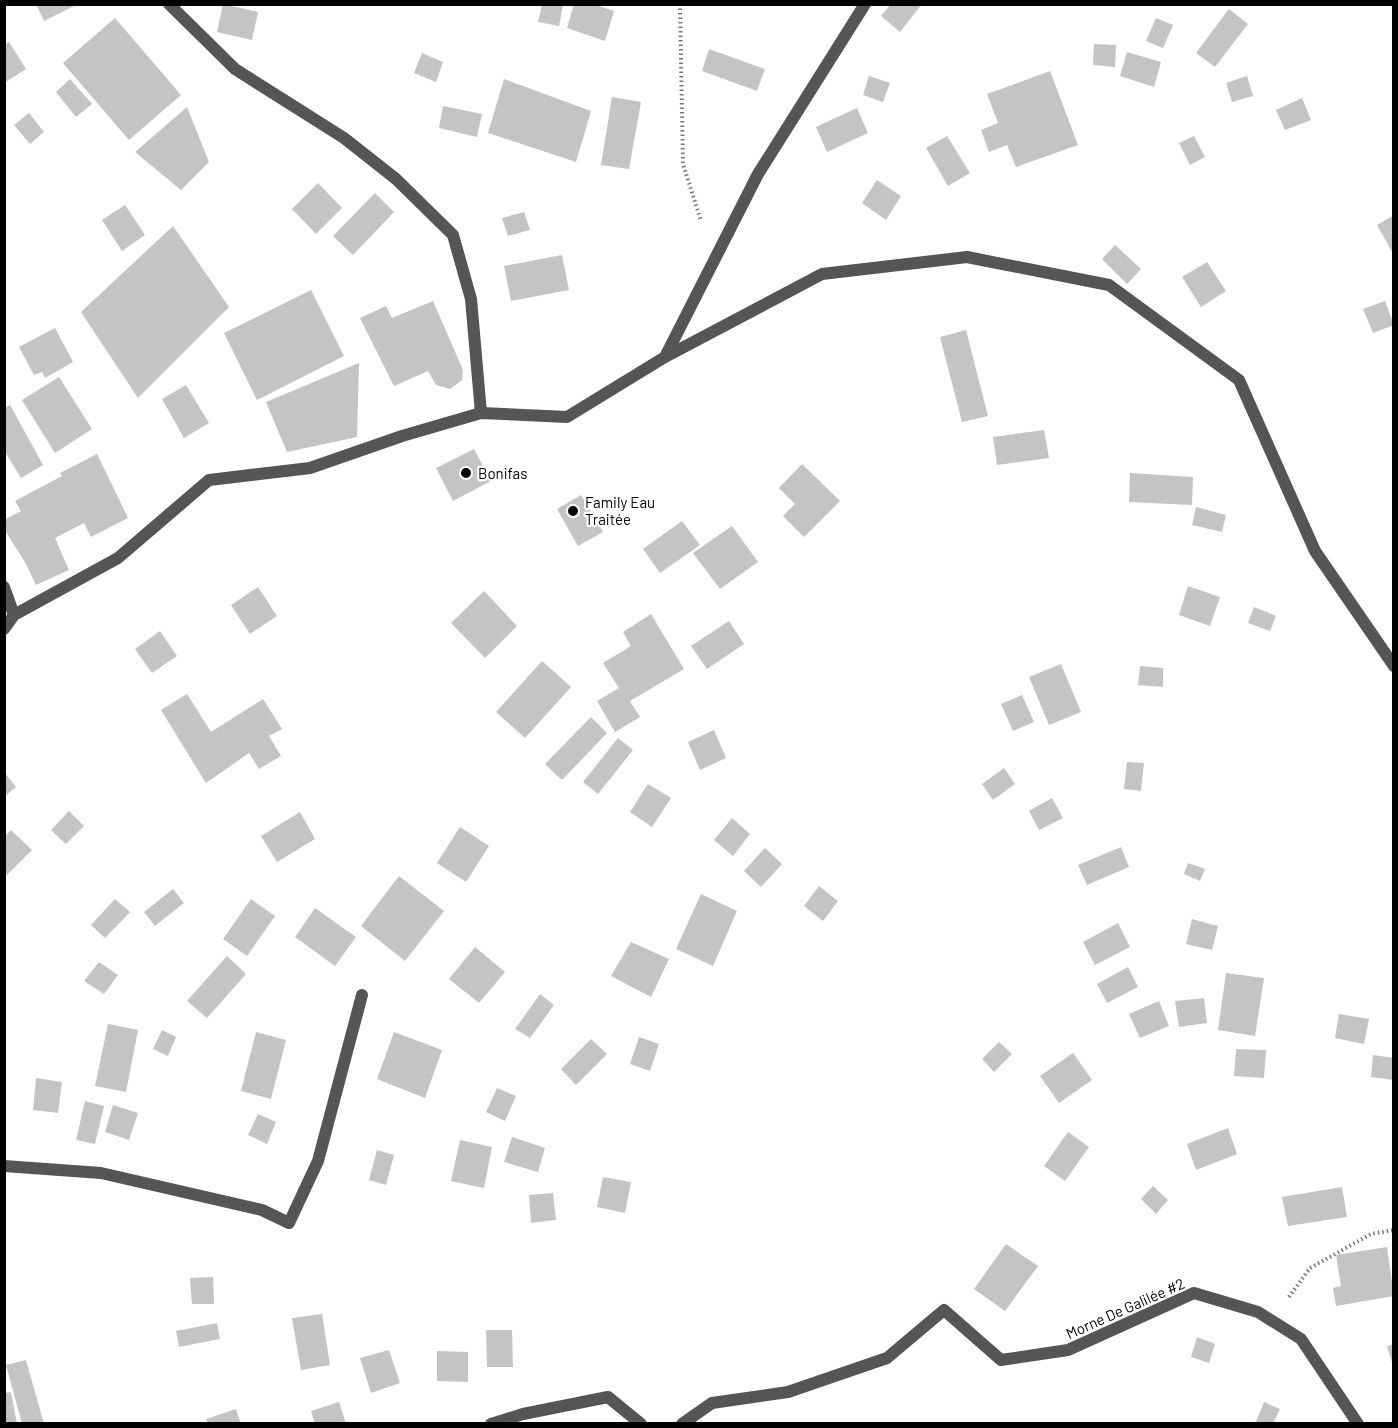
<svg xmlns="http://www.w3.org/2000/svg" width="1398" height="1428" font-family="Barlow,sans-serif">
<rect width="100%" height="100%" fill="#fff"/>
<g fill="#c4c4c4">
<path d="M 36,4 L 78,4 L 44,21 Z"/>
<path d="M 223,4 L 258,12 L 252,40 L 217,32 Z"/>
<path d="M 574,4 L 593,4 L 614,11 L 605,41 L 567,28 Z"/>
<path d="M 891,4 L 922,4 L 900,32 L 881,16 Z"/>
<path d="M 542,5 L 563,5 L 559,26 L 538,22 Z"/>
<path d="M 1229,9 L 1248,24 L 1215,67 L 1196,53 Z"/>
<path d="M 115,18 L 181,95 L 129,140 L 63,63 Z"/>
<path d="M 1156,18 L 1173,25 L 1163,48 L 1146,41 Z"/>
<path d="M 9,42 L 26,69 L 4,83 L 4,45 Z"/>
<path d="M 1094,44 L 1116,45 L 1115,67 L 1093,65 Z"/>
<path d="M 709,49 L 765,69 L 757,91 L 702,71 Z"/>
<path d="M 1127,52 L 1161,62 L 1154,87 L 1120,76 Z"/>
<path d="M 422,53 L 443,62 L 436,82 L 414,73 Z"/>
<path d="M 1050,71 L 1078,145 L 1016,167 L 1007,145 L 989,152 L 981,130 L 998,123 L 987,94 Z"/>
<path d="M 869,76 L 890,83 L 883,102 L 863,95 Z"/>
<path d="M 1247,76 L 1253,96 L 1232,102 L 1226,83 Z"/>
<path d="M 70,79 L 92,104 L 76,117 L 56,92 Z"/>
<path d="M 504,79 L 591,111 L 576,162 L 488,133 Z"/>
<path d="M 612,97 L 641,102 L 629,169 L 601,165 Z"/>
<path d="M 1302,98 L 1311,120 L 1285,130 L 1276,110 Z"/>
<path d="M 443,106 L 482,114 L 477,137 L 439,128 Z"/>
<path d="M 187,107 L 209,162 L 181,190 L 135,152 Z"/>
<path d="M 857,108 L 868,133 L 827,152 L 816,127 Z"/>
<path d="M 29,113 L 44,132 L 30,144 L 14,125 Z"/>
<path d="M 947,136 L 970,173 L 948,186 L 926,148 Z"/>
<path d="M 1194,136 L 1205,157 L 1190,165 L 1179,143 Z"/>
<path d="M 877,180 L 901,196 L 886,220 L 862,203 Z"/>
<path d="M 318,183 L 342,208 L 316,234 L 292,209 Z"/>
<path d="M 375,193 L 394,212 L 353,255 L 333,236 Z"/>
<path d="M 125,205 L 145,235 L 122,251 L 102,220 Z"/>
<path d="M 524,212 L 530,230 L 508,236 L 502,218 Z"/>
<path d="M 1394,215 L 1394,255 L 1377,225 Z"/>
<path d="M 173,226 L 229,307 L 138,398 L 81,312 Z"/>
<path d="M 1115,245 L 1141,269 L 1127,284 L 1102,259 Z"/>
<path d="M 562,255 L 569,290 L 511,301 L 504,266 Z"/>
<path d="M 1207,262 L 1226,291 L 1201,307 L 1182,277 Z"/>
<path d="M 311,290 L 344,356 L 257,400 L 224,333 Z"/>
<path d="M 433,301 L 463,370 L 462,380 L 450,389 L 436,385 L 428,371 L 394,386 L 360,318 L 386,306 L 392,318 Z"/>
<path d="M 1385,301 L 1394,325 L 1373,333 L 1363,309 Z"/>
<path d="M 55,328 L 73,362 L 45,378 L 42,372 L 34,375 L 19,347 Z"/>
<path d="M 966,330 L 988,416 L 962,422 L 940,337 Z"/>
<path d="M 359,363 L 357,437 L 287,452 L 266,402 Z"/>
<path d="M 59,377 L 92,429 L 55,453 L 22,400 Z"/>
<path d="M 186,385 L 209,423 L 184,438 L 162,399 Z"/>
<path d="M 10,405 L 43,465 L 21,478 L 4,450 L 4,408 Z"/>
<path d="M 1044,430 L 1049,458 L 997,465 L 993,437 Z"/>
<path d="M 474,449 L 491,481 L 453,501 L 436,468 Z"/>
<path d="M 97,454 L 128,518 L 91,537 L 84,523 L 55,538 L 69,570 L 36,585 L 25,562 L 4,529 L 4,520 L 21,511 L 15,501 L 62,476 L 60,473 Z"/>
<path d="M 802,464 L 840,501 L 804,537 L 783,516 L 795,504 L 779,488 Z"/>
<path d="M 1130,473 L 1193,477 L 1192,505 L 1129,502 Z"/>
<path d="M 581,495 L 603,532 L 578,546 L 557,509 Z"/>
<path d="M 1196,507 L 1226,515 L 1222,532 L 1192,525 Z"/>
<path d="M 682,521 L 700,545 L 660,573 L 643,549 Z"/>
<path d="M 732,526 L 758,562 L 720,589 L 693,553 Z"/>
<path d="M 1188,586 L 1220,597 L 1210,626 L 1179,615 Z"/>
<path d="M 258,587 L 277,616 L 250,634 L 231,605 Z"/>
<path d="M 484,591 L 517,626 L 485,658 L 451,623 Z"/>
<path d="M 1254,607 L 1276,616 L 1270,631 L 1248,623 Z"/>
<path d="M 651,614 L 684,669 L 630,701 L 640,717 L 615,732 L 597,701 L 619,688 L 603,663 L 631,646 L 623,632 Z"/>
<path d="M 729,621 L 744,644 L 707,669 L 691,646 Z"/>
<path d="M 160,631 L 177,656 L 152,673 L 135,649 Z"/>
<path d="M 542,661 L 571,687 L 525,738 L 496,712 Z"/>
<path d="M 1061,664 L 1081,712 L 1049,725 L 1029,677 Z"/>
<path d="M 1140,666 L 1163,668 L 1163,687 L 1138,685 Z"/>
<path d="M 187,694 L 211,732 L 263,699 L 282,729 L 269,736 L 281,756 L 259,769 L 249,753 L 206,783 L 161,710 Z"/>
<path d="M 1022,695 L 1034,722 L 1013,731 L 1001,704 Z"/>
<path d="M 591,717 L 607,733 L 562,780 L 545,764 Z"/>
<path d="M 714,730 L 726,758 L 700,770 L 688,742 Z"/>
<path d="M 618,738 L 633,750 L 598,794 L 583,782 Z"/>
<path d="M 1127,762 L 1144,763 L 1141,791 L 1124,789 Z"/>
<path d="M 1004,768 L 1015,784 L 993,800 L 982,784 Z"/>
<path d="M 4,772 L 16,787 L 4,797 Z"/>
<path d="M 648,784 L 671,798 L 652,827 L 630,812 Z"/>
<path d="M 1052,798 L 1063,818 L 1039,830 L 1029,811 Z"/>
<path d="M 69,811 L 84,826 L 66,844 L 51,830 Z"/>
<path d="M 300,812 L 315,839 L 277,862 L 261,836 Z"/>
<path d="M 732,818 L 750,834 L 733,856 L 714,840 Z"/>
<path d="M 460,827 L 489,846 L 466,882 L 437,863 Z"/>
<path d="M 11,830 L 32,850 L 7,875 L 4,872 L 4,837 Z"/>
<path d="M 1121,847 L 1129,867 L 1087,885 L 1078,865 Z"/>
<path d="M 765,848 L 782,864 L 761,887 L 744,871 Z"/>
<path d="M 1188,863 L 1205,869 L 1200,881 L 1184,874 Z"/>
<path d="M 399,876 L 444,911 L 405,961 L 361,926 Z"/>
<path d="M 819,886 L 838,901 L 823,921 L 804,906 Z"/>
<path d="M 173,889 L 184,903 L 155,926 L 144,912 Z"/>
<path d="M 701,894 L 737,911 L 713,966 L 676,949 Z"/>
<path d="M 115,899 L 130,912 L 105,938 L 91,925 Z"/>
<path d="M 251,899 L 275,916 L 247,956 L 223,939 Z"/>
<path d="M 315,908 L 356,937 L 335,966 L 295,937 Z"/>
<path d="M 1192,919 L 1218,926 L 1212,950 L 1186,944 Z"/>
<path d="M 1118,923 L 1130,947 L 1095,965 L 1083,942 Z"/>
<path d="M 631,942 L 669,959 L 651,997 L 611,976 Z"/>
<path d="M 475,947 L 505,972 L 479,1003 L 449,979 Z"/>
<path d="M 227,956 L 246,974 L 207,1018 L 187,1001 Z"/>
<path d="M 99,962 L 118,975 L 104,994 L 84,981 Z"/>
<path d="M 1128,967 L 1138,987 L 1107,1003 L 1097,984 Z"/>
<path d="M 1226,973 L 1264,978 L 1255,1036 L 1218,1030 Z"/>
<path d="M 540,994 L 554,1005 L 530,1038 L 515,1029 Z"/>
<path d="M 1204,998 L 1207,1023 L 1179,1027 L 1175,1001 Z"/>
<path d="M 1159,1001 L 1169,1026 L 1140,1038 L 1129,1014 Z"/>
<path d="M 1339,1014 L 1369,1019 L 1364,1044 L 1335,1038 Z"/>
<path d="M 108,1024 L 138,1030 L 126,1092 L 95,1086 Z"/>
<path d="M 162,1030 L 176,1037 L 168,1056 L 153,1049 Z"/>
<path d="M 256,1032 L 286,1040 L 271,1099 L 241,1091 Z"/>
<path d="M 394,1032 L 442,1050 L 425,1098 L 377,1079 Z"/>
<path d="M 639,1037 L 659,1044 L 650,1071 L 630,1064 Z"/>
<path d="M 591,1039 L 607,1054 L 576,1085 L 561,1069 Z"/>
<path d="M 999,1042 L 1012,1054 L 994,1072 L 982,1059 Z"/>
<path d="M 1236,1049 L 1266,1050 L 1264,1078 L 1234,1076 Z"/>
<path d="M 1073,1053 L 1092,1080 L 1059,1103 L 1040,1076 Z"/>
<path d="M 1373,1055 L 1394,1058 L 1394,1080 L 1371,1077 Z"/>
<path d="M 36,1078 L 62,1082 L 58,1113 L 33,1110 Z"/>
<path d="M 497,1088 L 516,1096 L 505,1121 L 486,1112 Z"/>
<path d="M 85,1101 L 104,1106 L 95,1144 L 76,1140 Z"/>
<path d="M 113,1105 L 138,1113 L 129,1140 L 105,1132 Z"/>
<path d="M 258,1114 L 276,1122 L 267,1144 L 248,1135 Z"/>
<path d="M 1228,1128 L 1237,1154 L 1196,1170 L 1187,1144 Z"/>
<path d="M 1068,1132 L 1089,1147 L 1065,1181 L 1044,1166 Z"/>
<path d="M 512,1137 L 545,1148 L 538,1172 L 504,1162 Z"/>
<path d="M 460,1140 L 492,1147 L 484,1188 L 451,1181 Z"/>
<path d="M 377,1150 L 394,1155 L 386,1185 L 369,1180 Z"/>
<path d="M 603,1177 L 631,1182 L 625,1213 L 597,1207 Z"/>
<path d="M 1153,1186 L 1168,1200 L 1156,1214 L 1141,1199 Z"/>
<path d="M 1342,1187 L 1347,1217 L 1288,1226 L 1282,1197 Z"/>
<path d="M 553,1193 L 556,1220 L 531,1223 L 529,1195 Z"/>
<path d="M 1006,1244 L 1038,1266 L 1005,1311 L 974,1289 Z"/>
<path d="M 1387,1247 L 1394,1296 L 1336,1306 L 1333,1288 L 1341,1286 L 1336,1255 Z"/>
<path d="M 213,1277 L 214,1304 L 192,1304 L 190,1278 Z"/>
<path d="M 322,1314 L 330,1365 L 301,1370 L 292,1318 Z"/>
<path d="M 217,1323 L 220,1339 L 179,1347 L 176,1331 Z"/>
<path d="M 486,1330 L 512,1330 L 513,1367 L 487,1367 Z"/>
<path d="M 1197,1337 L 1215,1344 L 1209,1363 L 1191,1357 Z"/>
<path d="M 1394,1344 L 1394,1366 L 1393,1366 L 1387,1346 Z"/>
<path d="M 389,1350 L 400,1383 L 371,1393 L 360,1358 Z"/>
<path d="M 437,1351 L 468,1352 L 468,1382 L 437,1381 Z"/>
<path d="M 26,1360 L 44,1424 L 22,1424 L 6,1365 Z"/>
<path d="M 11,1392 L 17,1424 L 4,1424 L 4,1393 Z"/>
<path d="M 339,1402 L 346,1424 L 315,1424 L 311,1411 Z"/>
<path d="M 1264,1402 L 1280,1409 L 1273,1424 L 1255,1424 Z"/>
<path d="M 236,1409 L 241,1424 L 208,1424 L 206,1419 Z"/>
</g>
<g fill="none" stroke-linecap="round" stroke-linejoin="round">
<g stroke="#777" stroke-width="4" stroke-dasharray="1.5 3" stroke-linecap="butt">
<path d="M 680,4 L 683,164 L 701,221"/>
<path d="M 1289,1297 L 1310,1268 L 1371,1234 L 1394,1230"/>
</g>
<g stroke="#555" stroke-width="12">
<path d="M 169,4 L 235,69 L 344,138 L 396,179 L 453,235 L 471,299 L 481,413"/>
<path d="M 665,357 L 822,274 L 967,257 L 1109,285 L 1239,380 L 1315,551 L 1394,666"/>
<path d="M 4,587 L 14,615"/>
<path d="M 4,629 L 14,615 L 118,558 L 209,480 L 310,468 L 402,436 L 481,413 L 567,417 L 665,357 L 758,174 L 865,4"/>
<path d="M 4,1166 L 101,1173 L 262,1210 L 289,1223 L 318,1161 L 362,995"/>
<path d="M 491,1424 L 523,1414 L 608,1397 L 641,1424"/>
<path d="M 682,1424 L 712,1403 L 788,1392 L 887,1358 L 944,1310 L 1001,1360 L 1068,1350 L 1194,1293 L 1258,1312 L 1301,1339 L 1358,1424"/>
</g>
</g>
<g fill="#000" stroke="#fff" stroke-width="2">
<circle cx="466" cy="473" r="6"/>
<circle cx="573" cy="511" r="6"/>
</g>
<g text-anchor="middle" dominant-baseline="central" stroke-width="4.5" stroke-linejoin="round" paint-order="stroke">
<g font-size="15" fill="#000" stroke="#fff" text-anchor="start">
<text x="478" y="473">Bonifas</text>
<text x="585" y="502">Family Eau<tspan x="585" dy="17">Traitée</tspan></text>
</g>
<g font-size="15" fill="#000" stroke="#fff">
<text transform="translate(1125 1308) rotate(-24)">Morne De Galilée #2</text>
</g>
</g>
<rect width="1398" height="1428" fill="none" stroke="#000000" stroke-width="12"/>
</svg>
